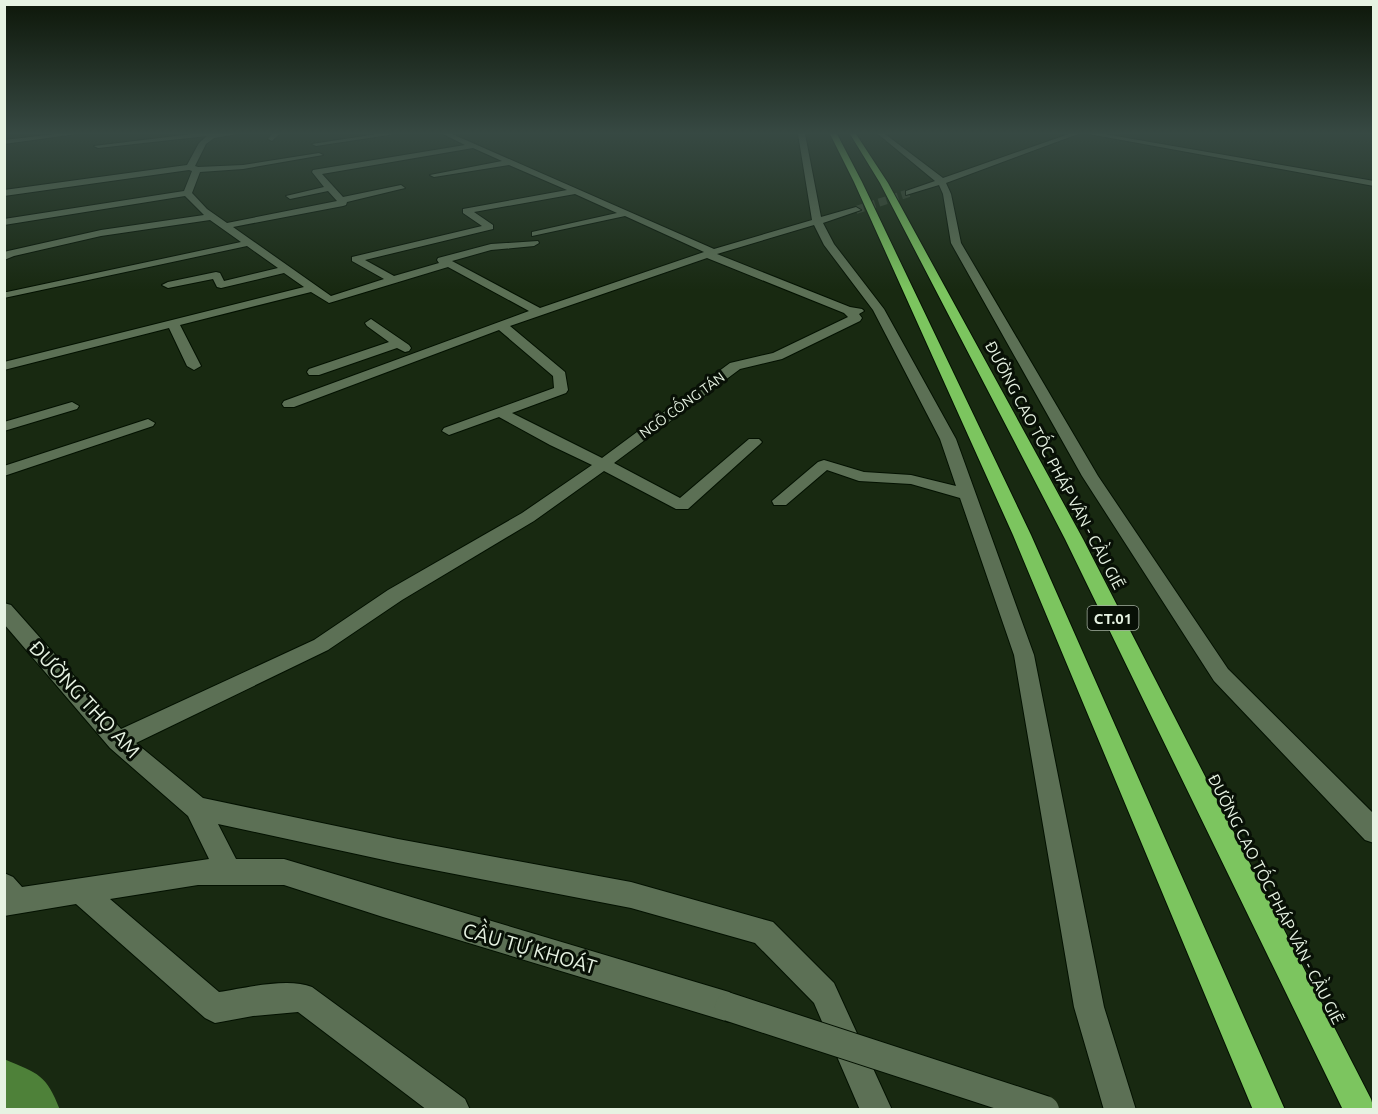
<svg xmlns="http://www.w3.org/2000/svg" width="1378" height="1114" font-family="Ubuntu,sans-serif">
<rect width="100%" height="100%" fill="#182911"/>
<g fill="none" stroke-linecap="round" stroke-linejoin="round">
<path fill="#4e8139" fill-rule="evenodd" d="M 4,1059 C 39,1074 46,1074 60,1110 L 4,1110 Z"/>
<path stroke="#374730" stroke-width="8" stroke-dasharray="8 4" stroke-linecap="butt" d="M 856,210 L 909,193"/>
<defs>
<g id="minor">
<path d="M 56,134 L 76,134 L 4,144 L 4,140 Z"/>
<path d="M 192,134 L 237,134 L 214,138 L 206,144 L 195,166 L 198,167 L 243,165 L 319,153 L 323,155 L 243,169 L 200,172 L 192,193 L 207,209 L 227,223 L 337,201 L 328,191 L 290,199 L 286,196 L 324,187 L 312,172 L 313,170 L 465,145 L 443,134 L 452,134 L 714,249 L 812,220 L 798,134 L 805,134 L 821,217 L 856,207 L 861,210 L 823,223 L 834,244 L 884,309 L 956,439 L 1034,655 L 1104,1007 L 1136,1110 L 1104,1110 L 1074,1007 L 1014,655 L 960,498 L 911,484 L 859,481 L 827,470 L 786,505 L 774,505 L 772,501 L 818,462 L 824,460 L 864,472 L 911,475 L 956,486 L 940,439 L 873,310 L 824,245 L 814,225 L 717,254 L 850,307 L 862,309 L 864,311 L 859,314 L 862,318 L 860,321 L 782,359 L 740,369 L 614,463 L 680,498 L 749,439 L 759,439 L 762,442 L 759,445 L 688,509 L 676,509 L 604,471 L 534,521 L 402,600 L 328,650 L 136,743 L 203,798 L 398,839 L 631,882 L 773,922 L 834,983 L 892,1110 L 860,1110 L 814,1003 L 755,943 L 631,908 L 398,863 L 218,824 L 236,859 L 284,859 L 729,992 L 739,997 L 744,1007 L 739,1017 L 729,1022 L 383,917 L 284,885 L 198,885 L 110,899 L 219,992 C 245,988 288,977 312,987 L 465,1099 L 470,1110 L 427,1110 L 298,1012 L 253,1016 L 215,1023 L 205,1018 L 76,904 L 4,916 L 4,873 L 13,877 L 22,887 L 209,859 L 188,816 L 110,748 L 4,624 L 4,603 L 11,605 L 121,729 L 314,640 L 388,590 L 522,513 L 592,465 L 550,445 L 499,417 L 449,435 L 442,431 L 444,428 L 554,388 L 553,376 L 499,330 L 294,407 L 284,407 L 282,404 L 284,401 L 529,311 L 448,267 L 329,303 L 311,292 L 180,325 L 201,366 L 194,370 L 187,366 L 169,328 L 4,370 L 4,362 L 304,287 L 284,273 L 221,288 L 217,287 L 213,279 L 168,288 L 162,285 L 168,282 L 216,272 L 220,273 L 224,281 L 278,268 L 247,246 L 4,298 L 4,292 L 7,292 L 241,242 L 210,220 L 101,236 L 14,256 L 4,260 L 4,252 L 8,251 L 101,230 L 204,215 L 185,196 L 4,225 L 4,219 L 184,191 L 192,171 L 189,170 L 4,196 L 4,190 L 187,165 L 199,143 L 207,136 L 98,148 L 94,146 ZM 473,148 L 502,161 L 430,175 L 434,177 L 509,165 L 567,190 L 463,209 L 463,213 L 482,226 L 352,257 L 352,261 L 384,279 L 331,296 L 233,227 L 343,206 L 346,205 L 347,202 L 405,188 L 401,185 L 343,197 L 322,174 ZM 575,194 L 617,213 L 532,232 L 532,236 L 625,216 L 704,252 L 540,308 L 452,261 L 491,250 L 534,246 L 539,243 L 538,241 L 491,244 L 438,258 L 437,260 L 439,263 L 394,276 L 365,260 L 493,229 L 493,225 L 474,212 ZM 707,258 L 844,313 L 848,317 L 773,353 L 730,363 L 602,458 L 512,413 L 566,393 L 568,390 L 565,372 L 510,326 Z"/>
<path d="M 272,134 L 279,134 L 272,141 L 268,139 Z"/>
<path d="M 377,134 L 395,134 L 316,146 L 312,144 Z"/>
<path d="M 878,134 L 885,134 L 943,178 L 1069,134 L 1078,134 L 946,183 L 951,194 L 961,243 L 1098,476 L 1228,669 L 1374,814 L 1374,843 L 1365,840 L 1214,681 L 1082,476 L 951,243 L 943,194 L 939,185 L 906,195 L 906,191 L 935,181 Z"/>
<path d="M 1089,134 L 1104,134 L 1374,181 L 1374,186 Z"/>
<path d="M 371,319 L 409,345 L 411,348 L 409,351 L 405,352 L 397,348 L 319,375 L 309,375 L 307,372 L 309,369 L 389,342 L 367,326 L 365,323 Z"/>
<path d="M 72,402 L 79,406 L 77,409 L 4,431 L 4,422 Z"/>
<path d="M 148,419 L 155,423 L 153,426 L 4,476 L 4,466 Z"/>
</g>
<g id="highway">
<path d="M 830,134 L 837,134 L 862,182 L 1031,535 L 1285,1110 L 1253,1110 L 1013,535 L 854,182 Z"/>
<path d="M 850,134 L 856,134 L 888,183 L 1083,539 L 1371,1099 L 1374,1110 L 1343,1110 L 1065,539 L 880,183 Z"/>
</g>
</defs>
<use href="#minor" stroke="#031100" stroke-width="2"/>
<use href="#highway" stroke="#031100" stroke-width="2"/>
<use href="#minor" fill="#5c7055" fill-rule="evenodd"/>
<use href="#highway" fill="#7cc55f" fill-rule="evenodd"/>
<defs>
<path id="minor-bridge" d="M 729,1007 L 1045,1110"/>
</defs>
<use href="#minor-bridge" stroke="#031100" stroke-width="30" stroke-linecap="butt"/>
<use href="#minor-bridge" stroke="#5c7055" stroke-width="28"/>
</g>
<linearGradient id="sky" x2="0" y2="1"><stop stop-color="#0d1709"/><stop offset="0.46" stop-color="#374943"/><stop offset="1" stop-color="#374943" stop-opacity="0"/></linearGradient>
<rect width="1378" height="290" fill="url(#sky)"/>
<g text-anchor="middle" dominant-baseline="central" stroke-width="6" stroke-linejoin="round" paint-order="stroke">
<g font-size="14" fill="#e6f2e2" stroke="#081006">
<text transform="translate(682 405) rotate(-36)">NGÕ CỐNG TÁN</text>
</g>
<rect fill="#081006" stroke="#a3aea0" stroke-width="1.5" x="1087.5" y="606" width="51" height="24" rx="4.5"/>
<g font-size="15" font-weight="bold" fill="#e6f2e2">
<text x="1113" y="618">CT.01</text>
</g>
<g font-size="16" fill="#e6f2e2" stroke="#081006">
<text transform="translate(1055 465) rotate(62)">ĐƯỜNG CAO TỐC PHÁP VÂN - CẦU GIẼ</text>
<text transform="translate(1276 899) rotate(63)">ĐƯỜNG CAO TỐC PHÁP VÂN - CẦU GIẼ</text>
</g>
<g font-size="20" fill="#e6f2e2" stroke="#081006">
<text transform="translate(85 699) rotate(47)">ĐƯỜNG THỌ AM</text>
<text transform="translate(530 948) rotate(16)">CẦU TỰ KHOÁT</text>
</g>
</g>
<rect width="1378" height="1114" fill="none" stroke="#e6f2e2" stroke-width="12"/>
</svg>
